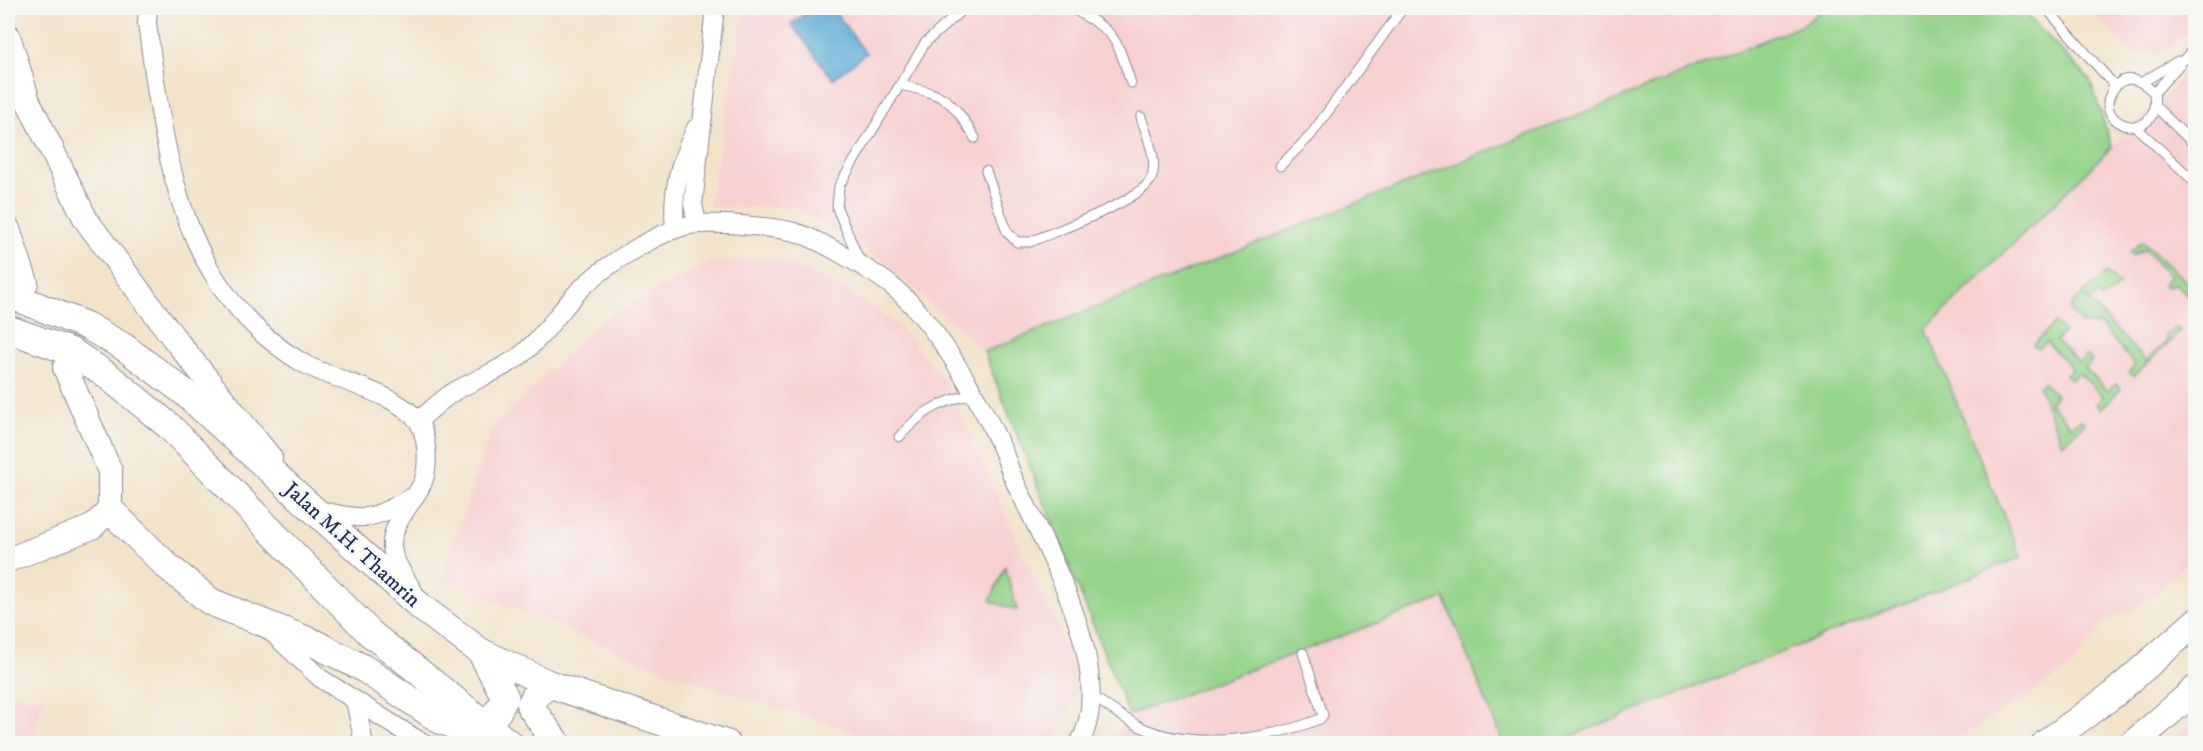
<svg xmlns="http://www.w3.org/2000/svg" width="2203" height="751" font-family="'IM FELL DW Pica',serif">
<rect width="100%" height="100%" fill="#f6f6f2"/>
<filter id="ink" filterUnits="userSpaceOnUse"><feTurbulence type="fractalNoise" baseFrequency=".0167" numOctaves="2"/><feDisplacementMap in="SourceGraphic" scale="12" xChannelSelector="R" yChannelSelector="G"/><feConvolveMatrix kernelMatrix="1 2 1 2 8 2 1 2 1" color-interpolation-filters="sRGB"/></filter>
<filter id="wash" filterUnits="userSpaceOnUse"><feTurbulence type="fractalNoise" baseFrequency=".008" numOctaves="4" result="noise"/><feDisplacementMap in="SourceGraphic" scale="24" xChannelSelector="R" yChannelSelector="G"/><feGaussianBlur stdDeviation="1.35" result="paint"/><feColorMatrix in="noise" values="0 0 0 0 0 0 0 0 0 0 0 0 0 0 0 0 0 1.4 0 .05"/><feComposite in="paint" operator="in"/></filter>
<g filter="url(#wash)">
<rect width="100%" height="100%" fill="#f2e3c9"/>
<g fill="#f7d0d0">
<path d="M 745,8 L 1824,8 L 1803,25 L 984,352 L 878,257 L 794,207 L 709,207 Z"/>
<path d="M 2085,8 L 2195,8 L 2195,24 L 2167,50 L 2135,55 Z"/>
<path d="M 2195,65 L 2195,554 L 2150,599 L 2106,621 L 2071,668 L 1950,743 L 1554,744 L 2020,557 L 1926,329 Z"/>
<path d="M 779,260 L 845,289 L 899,326 L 944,379 L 1081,680 L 1055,743 L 887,743 L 671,673 L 442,578 L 492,428 L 600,321 L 711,261 Z"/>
<path d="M 1444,598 L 1503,743 L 1110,744 L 1129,715 Z"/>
<path d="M 8,696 L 44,697 L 31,743 L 8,743 Z"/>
<path d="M 2195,719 L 2195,743 L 2170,743 Z"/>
</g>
<g fill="#95d48b" stroke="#588274" stroke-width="1.5">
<path d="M 1824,8 L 2020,8 L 2090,80 L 2112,147 L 1926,329 L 2021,557 L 1554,743 L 1503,743 L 1444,598 L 1129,715 L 984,352 L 1803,25 Z"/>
<path d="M 2143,241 L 2195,290 L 2195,304 L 2175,283 L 2167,287 L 2163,284 L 2170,277 L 2145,249 L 2133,255 L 2130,252 Z"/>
<path d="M 2106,273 L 2120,284 L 2103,299 L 2098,294 L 2090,300 L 2084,296 L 2146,361 L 2168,340 L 2165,337 L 2175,328 L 2181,331 L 2134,376 L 2129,372 L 2135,365 L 2101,325 L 2082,324 L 2070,311 L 2072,304 Z"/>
<path d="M 2055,323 L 2064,332 L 2056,341 L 2079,363 L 2087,355 L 2092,361 L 2085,368 L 2108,391 L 2116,384 L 2121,389 L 2101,409 L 2096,404 L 2103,396 L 2079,373 L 2071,380 L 2066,375 L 2072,368 L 2046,342 L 2038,349 L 2033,345 Z"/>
<path d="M 2043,382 L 2056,395 L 2050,403 L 2071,426 L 2081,419 L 2085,424 L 2062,444 L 2039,386 Z"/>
<path d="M 1005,567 L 1017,610 L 990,601 Z"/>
</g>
<path fill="#5eadd8" stroke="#3c6e9b" stroke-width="1.5" d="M 813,8 L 832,8 L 866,53 L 833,79 L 791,24 Z"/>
</g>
<g filter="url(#ink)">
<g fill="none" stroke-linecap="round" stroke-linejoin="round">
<defs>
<g id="service">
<path d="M 1071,8 C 1116,33 1115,34 1131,83"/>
<path d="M 2046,8 L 2115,86"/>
<path d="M 2144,81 L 2178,61"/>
<path d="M 901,85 C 948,96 950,98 975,138"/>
<path d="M 2154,93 C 2142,80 2124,71 2112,91 C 2091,127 2162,147 2154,93 L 2196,46"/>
<path d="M 2156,107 L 2196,146"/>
<path d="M 2136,127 L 2196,183"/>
<path d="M 1280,166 L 1310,136 L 1403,8"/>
<path d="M 986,171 L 1007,232 L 1017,242 L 1030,242 C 1055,231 1141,201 1151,179 C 1159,161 1146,134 1141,117"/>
<path d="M 860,262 L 837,208 L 839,186 L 925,43 L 964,8"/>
<path d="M 899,437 C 923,410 938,403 972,394"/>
<path d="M 1091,695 C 1107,706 1124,719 1141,727 C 1194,751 1269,739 1320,719 L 1323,715 L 1303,653"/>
</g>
<g id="minor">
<path d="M 148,8 L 147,23 C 165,152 178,288 301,362 C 331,380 398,393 418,421 C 427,435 429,463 424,479 C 417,501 386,525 393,553 C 396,566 408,581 414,593"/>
<path d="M 697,223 L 693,204 L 715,8"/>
<path d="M 675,229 C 671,191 680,161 696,128"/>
<path d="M 418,421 C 430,411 442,399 455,391 C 475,380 498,371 517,358 C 540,341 556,316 575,295 C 597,270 665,225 699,224 C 723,223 766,226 790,231 C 813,235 874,272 893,287 C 935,321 978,397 1001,446 C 1007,459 1010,473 1017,486 C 1047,550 1119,674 1079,744"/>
<path d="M 315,509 C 362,520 368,523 410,498"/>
<path d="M 269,630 L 320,678 L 424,744"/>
<path d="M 355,700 L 364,744"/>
</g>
<g id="secondary">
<path d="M 8,36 L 28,101 L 86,220 L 173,337 L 270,458"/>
<path d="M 8,229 L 26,283"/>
<path d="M 8,560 L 92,527 L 110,510 L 110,471 L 65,368"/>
</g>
<g id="primary">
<path d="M 8,294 L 87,326 L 124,347 L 184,392 L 422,608 L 481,652 L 549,684 L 727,744"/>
<path d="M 8,329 L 72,352 L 108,376 L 169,426 L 370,633 L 510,744"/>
<path d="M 110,510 L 167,566 L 211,602 L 314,643 L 363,668 L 440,720 L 492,740"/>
<path d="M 481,652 L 505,697 L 498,711 L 486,724"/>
<path d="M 549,684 L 535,696 L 530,706 L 557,744"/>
<path d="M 2045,744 L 2114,694 L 2196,622"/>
<path d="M 2133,744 L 2196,689"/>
</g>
</defs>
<use href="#service" stroke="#868994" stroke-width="11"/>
<use href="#minor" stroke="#868994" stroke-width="20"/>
<use href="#secondary" stroke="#868994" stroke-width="26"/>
<use href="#primary" stroke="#868994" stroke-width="29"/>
<use href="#service" stroke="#fff" stroke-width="9"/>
<use href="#minor" stroke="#fff" stroke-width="18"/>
<use href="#secondary" stroke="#fff" stroke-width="24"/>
<use href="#primary" stroke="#fff" stroke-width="27"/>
</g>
</g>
<g text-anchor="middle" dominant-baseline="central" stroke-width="5" stroke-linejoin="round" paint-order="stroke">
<g font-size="21" fill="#1b2f5e" stroke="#f6f6f2">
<text transform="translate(352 545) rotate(42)">Jalan M.H. Thamrin</text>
</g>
</g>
<rect width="2203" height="751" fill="none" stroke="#f6f6f2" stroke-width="30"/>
</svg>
